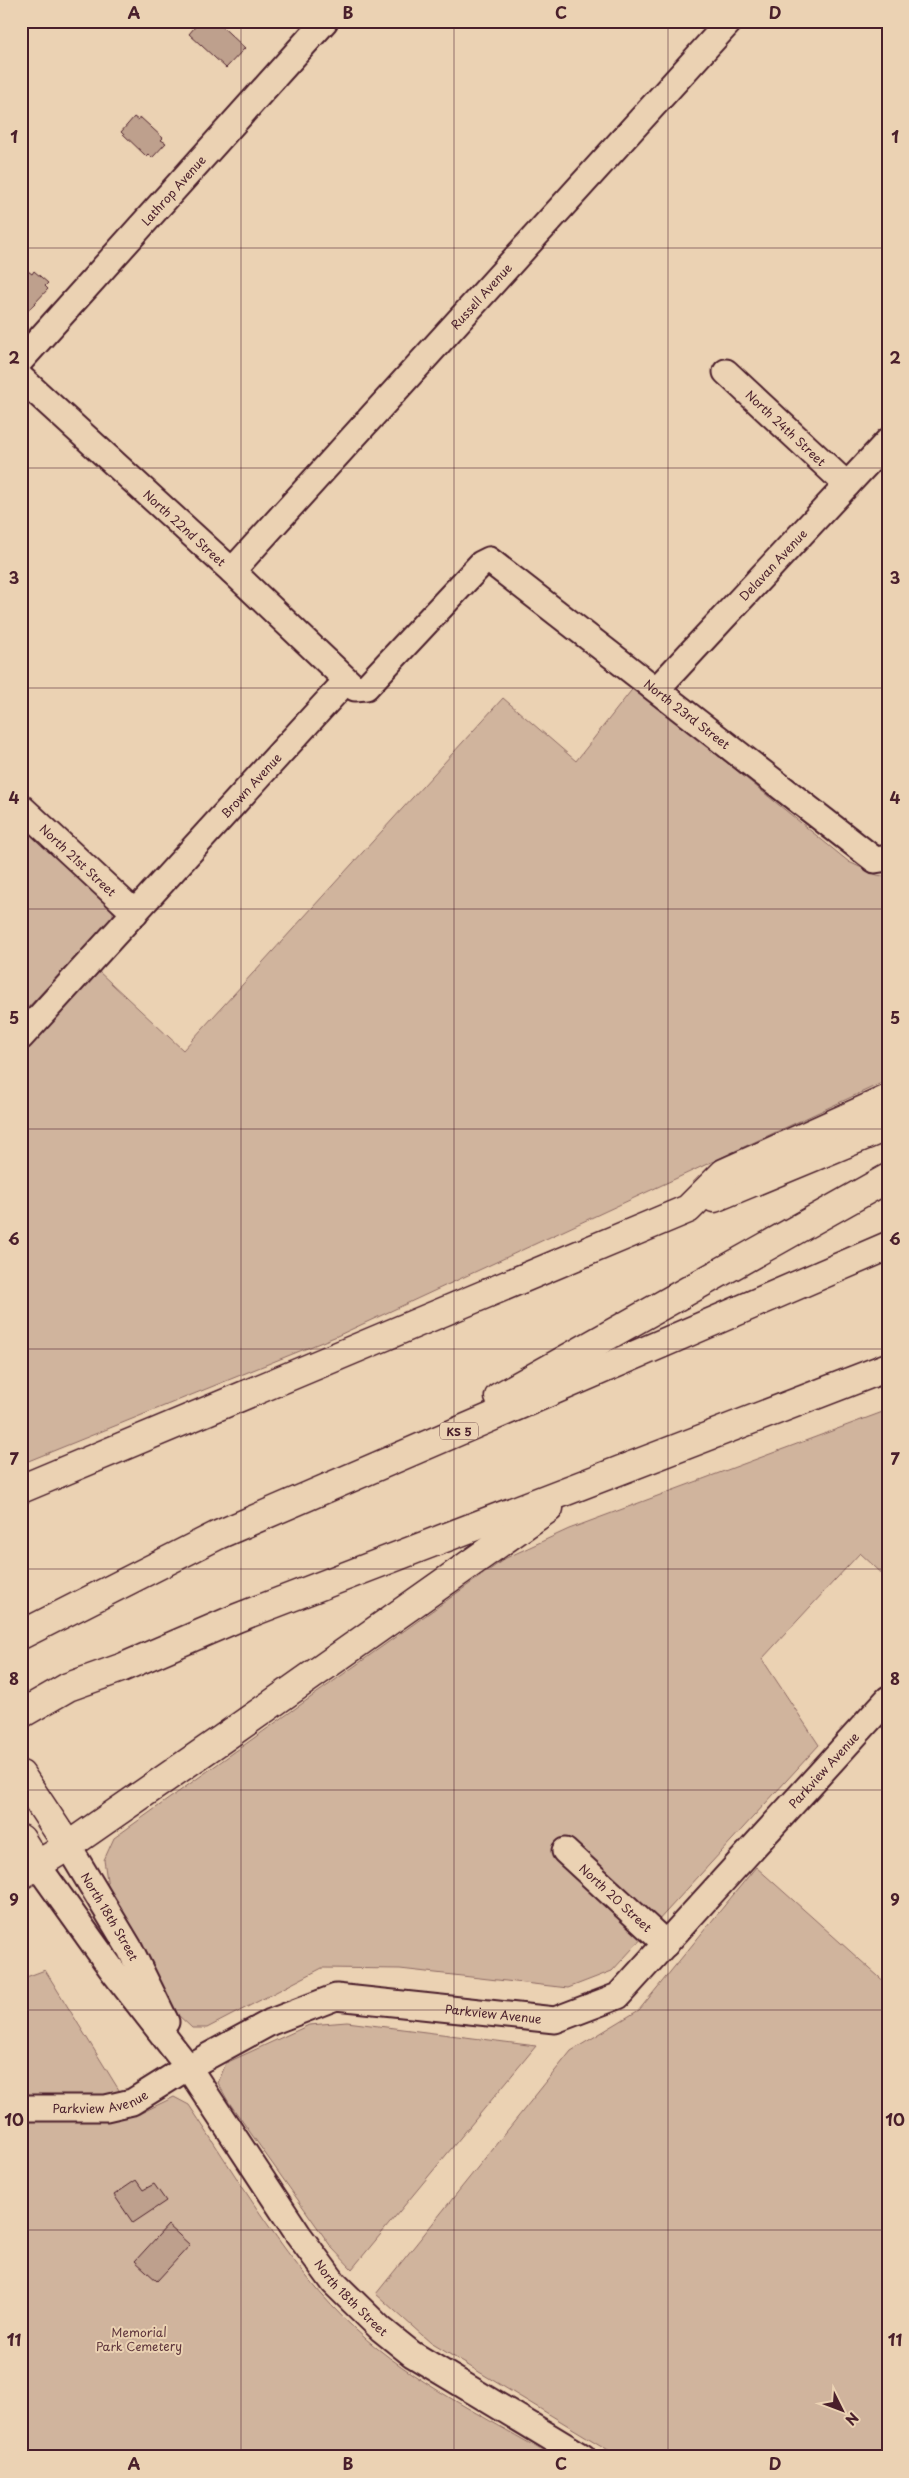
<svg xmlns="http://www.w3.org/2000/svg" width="909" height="2478" font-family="'Playpen Sans',sans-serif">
<rect width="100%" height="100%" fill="#ebd2b3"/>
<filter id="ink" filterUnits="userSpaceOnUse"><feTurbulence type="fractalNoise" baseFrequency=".02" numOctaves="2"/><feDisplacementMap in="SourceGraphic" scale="10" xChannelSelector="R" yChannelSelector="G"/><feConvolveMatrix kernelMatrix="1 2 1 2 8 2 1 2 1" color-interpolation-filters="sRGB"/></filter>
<g filter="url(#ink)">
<g fill="#d0b49d" stroke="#8d6a64">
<path d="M 634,687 L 849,862 L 877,875 L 888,877 L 888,1080 L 337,1336 L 21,1464 L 21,1054 L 97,970 L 183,1050 L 503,698 L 576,761 Z"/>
<path d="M 21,822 L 113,908 L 113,917 L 21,1015 Z"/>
<path d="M 888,1410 L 888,1579 L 860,1553 L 762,1659 L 819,1745 L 612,1971 L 568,1988 L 400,1969 L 322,1968 L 207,2028 L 192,2028 L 177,2014 L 108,1887 L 104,1860 L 114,1838 L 506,1558 L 569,1529 Z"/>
<path d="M 756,1867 L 888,1985 L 888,2457 L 620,2457 L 431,2343 L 376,2294 L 571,2051 L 639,2010 Z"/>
<path d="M 45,1970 L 135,2116 L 174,2097 L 189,2105 C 240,2181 289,2268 356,2330 C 412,2382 488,2418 553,2457 L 21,2457 L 21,1979 Z"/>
<path d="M 347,2022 L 536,2046 L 352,2269 L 332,2248 L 228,2101 L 218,2083 L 226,2063 L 309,2025 Z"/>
</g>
<g fill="#bea08d" stroke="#4a1f2b">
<path d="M 200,21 L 216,21 L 245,48 L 226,68 L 189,34 Z"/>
<path d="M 134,117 L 138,120 L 140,117 L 163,138 L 161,140 L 166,143 L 152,158 L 148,154 L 146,156 L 121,132 Z"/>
<path d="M 21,266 L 32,274 L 34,271 L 48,283 L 45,286 L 48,289 L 21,318 Z"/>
<path d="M 136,2180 L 143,2190 L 154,2184 L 166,2201 L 133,2223 L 114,2195 Z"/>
<path d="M 168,2225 L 190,2245 L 157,2281 L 135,2261 Z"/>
</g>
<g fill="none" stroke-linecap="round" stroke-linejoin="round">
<defs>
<g id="minor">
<path id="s1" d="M 21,360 L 325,21"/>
<path id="s2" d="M 726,372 L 847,485"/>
<path id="s3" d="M 21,378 L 232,571 L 355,688 L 366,687 L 481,564 L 489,560 L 875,860 L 888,858"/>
<path id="s4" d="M 232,571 L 730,21"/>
<path id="s5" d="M 657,689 L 888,441"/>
<path id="s6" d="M 21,807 L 135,913"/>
<path id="s7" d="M 21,1037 L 346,681"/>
<path id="s8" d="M 68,1846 L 130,1949 L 166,2022"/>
<path id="s9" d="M 565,1851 L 666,1944"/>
<path id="s10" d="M 38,1866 L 113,1971 L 188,2067 L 298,2234 L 334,2283 L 381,2329 L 412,2354 L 583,2457"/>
<path id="s11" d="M 21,2108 L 106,2108 L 132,2102 L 188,2067 L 271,2022 L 336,1997 L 555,2020 L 618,1996 L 888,1699"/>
</g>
<g id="major">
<path d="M 21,1775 L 68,1846"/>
<path d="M 21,1839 L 38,1866"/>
</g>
<g id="highway">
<path d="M 714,1198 L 888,1126"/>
<path d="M 499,1397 L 888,1178"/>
<path d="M 21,1489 L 688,1209 L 724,1173 L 888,1099"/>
<path d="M 21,1635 L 218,1535 L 888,1246"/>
<path d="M 21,1714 L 68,1687 L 121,1668 L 237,1618 L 888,1367"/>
<path d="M 21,1875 L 68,1846 L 222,1739 L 549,1508"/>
</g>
</defs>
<use href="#minor" stroke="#4a1f2b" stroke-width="29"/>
<use href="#major" stroke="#4a1f2b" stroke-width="31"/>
<use href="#highway" stroke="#4a1f2b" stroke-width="31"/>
<use href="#minor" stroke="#ebd2b3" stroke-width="25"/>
<use href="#major" stroke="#ebd2b3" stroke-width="28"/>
<use href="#highway" stroke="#ebd2b3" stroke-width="28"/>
</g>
</g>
<path fill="none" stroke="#4a1f2b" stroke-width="1" stroke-opacity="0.55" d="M 241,21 L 241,2457M 454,21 L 454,2457M 668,21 L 668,2457M 21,248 L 888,248M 21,468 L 888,468M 21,688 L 888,688M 21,909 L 888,909M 21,1129 L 888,1129M 21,1349 L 888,1349M 21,1569 L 888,1569M 21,1790 L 888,1790M 21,2010 L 888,2010M 21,2230 L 888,2230"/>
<g text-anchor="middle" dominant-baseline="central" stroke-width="4" stroke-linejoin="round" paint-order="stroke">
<rect fill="#ebd2b3" stroke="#7a5554" stroke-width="1" x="440" y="1422.5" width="38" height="17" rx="4"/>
<g font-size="11" font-weight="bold" fill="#4a1f2b">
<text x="459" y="1431">KS 5</text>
</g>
<g font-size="12" fill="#4a1f2b" stroke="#ebd2b3">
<text stroke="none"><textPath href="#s1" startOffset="228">Lathrop Avenue</textPath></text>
<text stroke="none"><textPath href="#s4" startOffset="371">Russell Avenue</textPath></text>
<text stroke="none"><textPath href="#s2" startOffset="82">North 24th Street</textPath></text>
<text stroke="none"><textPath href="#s3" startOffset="222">North 22nd Street</textPath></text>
<text stroke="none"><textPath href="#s5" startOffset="170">Delavan Avenue</textPath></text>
<text stroke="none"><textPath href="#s3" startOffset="895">North 23rd Street</textPath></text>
<text stroke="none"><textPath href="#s7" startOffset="341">Brown Avenue</textPath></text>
<text stroke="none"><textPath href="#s6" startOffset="78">North 21st Street</textPath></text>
<text stroke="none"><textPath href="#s11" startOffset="935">Parkview Avenue</textPath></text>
<text stroke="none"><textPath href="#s9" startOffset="69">North 20 Street</textPath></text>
<text stroke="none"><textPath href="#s8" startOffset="82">North 18th Street</textPath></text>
<text stroke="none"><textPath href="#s11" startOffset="500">Parkview Avenue</textPath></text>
<text stroke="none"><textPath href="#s11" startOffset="80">Parkview Avenue</textPath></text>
<text stroke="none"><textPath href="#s10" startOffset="534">North 18th Street</textPath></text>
</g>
<g font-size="12" fill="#5e353c" stroke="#ebd2b3">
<text x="139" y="2332">Memorial<tspan x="139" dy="14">Park Cemetery</tspan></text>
</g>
</g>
<rect width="909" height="2478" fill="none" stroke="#ebd2b3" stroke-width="55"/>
<g transform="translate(842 2410) rotate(132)" stroke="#ebd2b3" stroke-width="4" paint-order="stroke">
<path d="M0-4L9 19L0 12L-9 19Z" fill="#4a1f2b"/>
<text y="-8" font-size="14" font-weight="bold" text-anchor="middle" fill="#4a1f2b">N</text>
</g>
<rect x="28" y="28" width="854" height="2422" fill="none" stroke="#4a1f2b" stroke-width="2"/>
<g font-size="16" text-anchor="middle" font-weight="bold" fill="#4a1f2b">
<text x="134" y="19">A</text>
<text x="348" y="19">B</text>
<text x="561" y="19">C</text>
<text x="775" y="19">D</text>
<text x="14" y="143">1</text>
<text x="895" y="143">1</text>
<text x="14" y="364">2</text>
<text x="895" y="364">2</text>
<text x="14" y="584">3</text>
<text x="895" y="584">3</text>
<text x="14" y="804">4</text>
<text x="895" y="804">4</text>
<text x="14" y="1024">5</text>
<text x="895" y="1024">5</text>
<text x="14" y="1245">6</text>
<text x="895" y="1245">6</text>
<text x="14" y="1465">7</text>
<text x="895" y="1465">7</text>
<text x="14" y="1685">8</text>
<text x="895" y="1685">8</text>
<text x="14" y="1906">9</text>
<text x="895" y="1906">9</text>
<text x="14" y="2126">10</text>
<text x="895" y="2126">10</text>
<text x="14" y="2346">11</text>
<text x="895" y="2346">11</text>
<text x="134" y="2470">A</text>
<text x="348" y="2470">B</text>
<text x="561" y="2470">C</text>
<text x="775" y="2470">D</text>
</g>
</svg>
